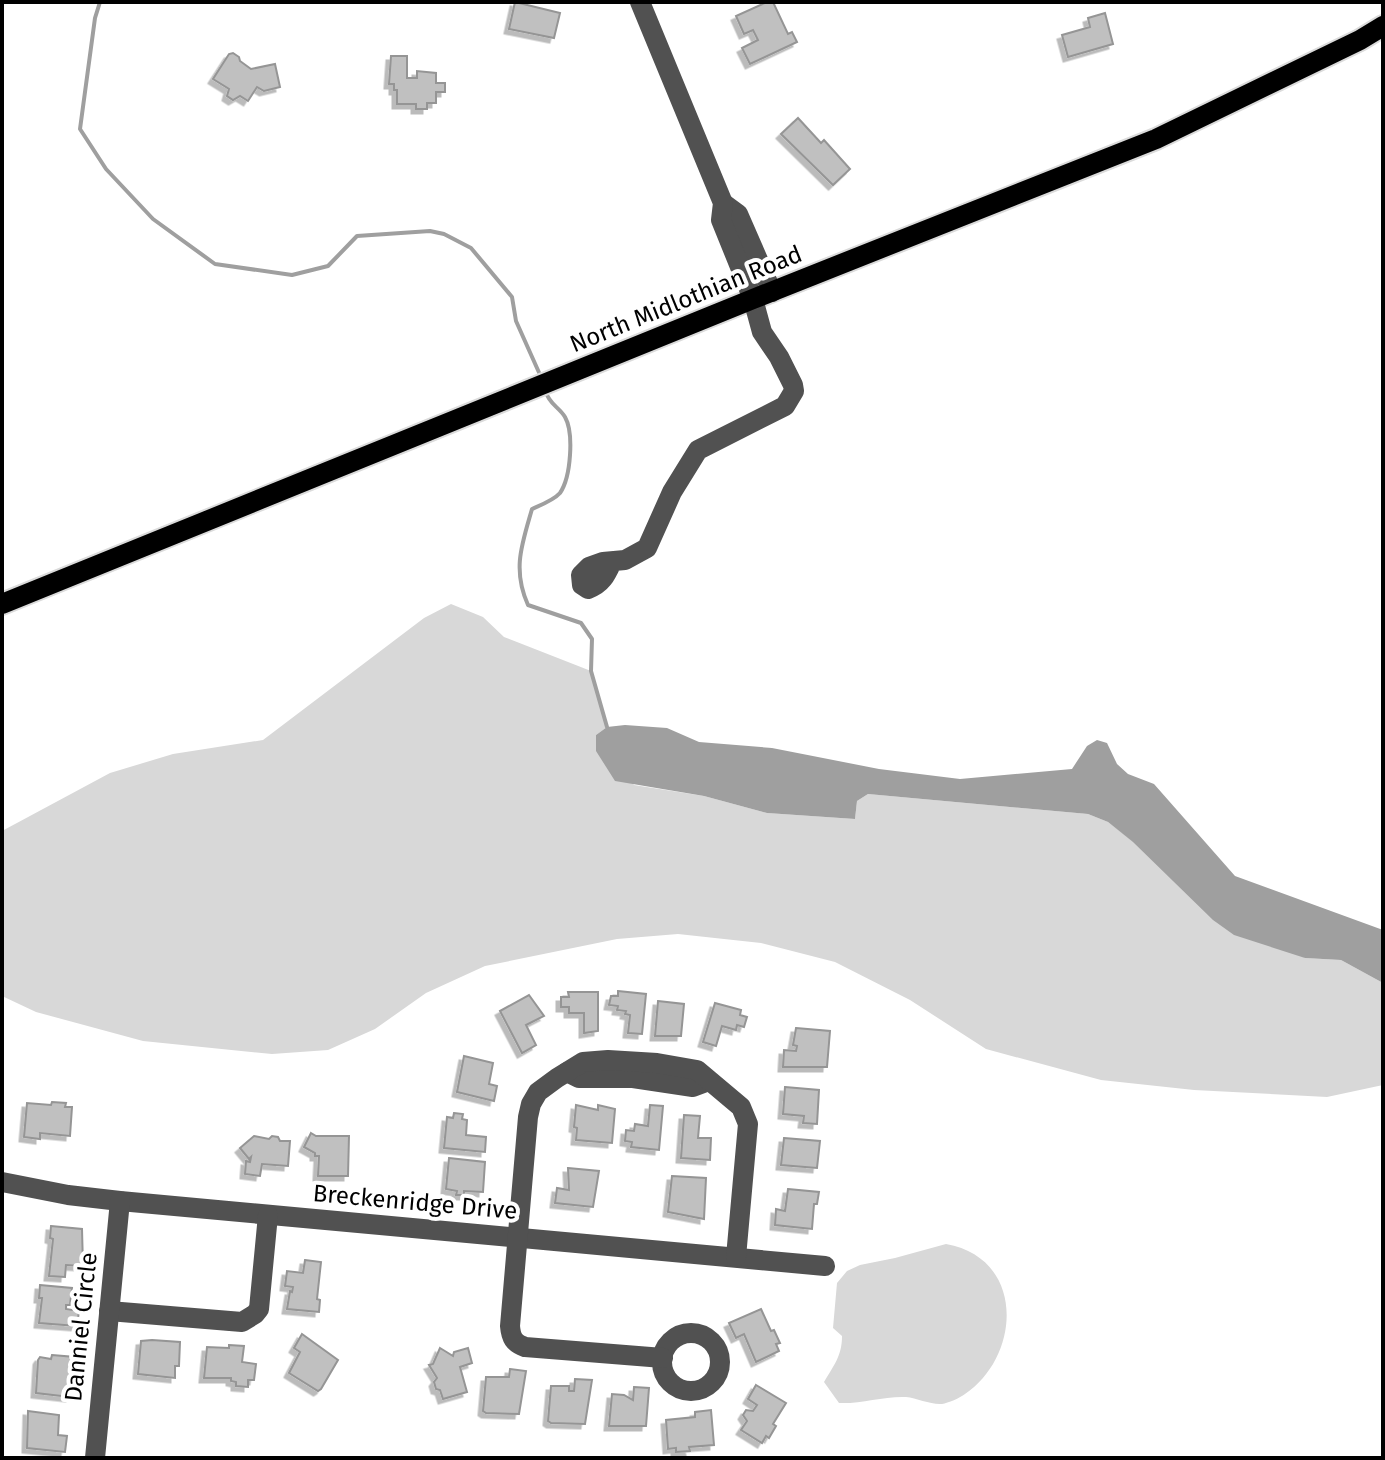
<svg xmlns="http://www.w3.org/2000/svg" width="1385" height="1460" font-family="'Fira Sans',sans-serif">
<defs>
<filter id="shadow"><feDropShadow dx="-4.5" dy="4.5" stdDeviation="0" flood-color="#0004"/></filter>
</defs>
<rect width="100%" height="100%" fill="#fff"/>
<g fill="#d8d8d8">
<path d="M 451,604 L 483,617 L 504,637 L 591,671 L 607,727 L 596,735 L 634,785 L 704,796 L 767,813 L 855,819 L 857,801 L 868,794 L 1088,814 L 1108,822 L 1134,842 L 1305,958 L 1341,960 L 1383,983 L 1383,1085 L 1327,1097 L 1194,1090 L 1101,1080 L 986,1049 L 910,1000 L 835,962 L 761,943 L 678,934 L 617,939 L 485,966 L 426,993 L 375,1029 L 328,1050 L 272,1054 L 143,1041 L 36,1012 L 2,996 L 2,831 L 110,773 L 173,754 L 263,740 L 424,618 Z"/>
<path d="M 946,1244 C 1025,1258 1022,1355 965,1394 C 960,1398 948,1403 942,1404 C 931,1405 917,1398 906,1397 C 884,1396 861,1404 839,1403 L 824,1382 C 834,1365 842,1356 842,1336 L 833,1328 L 837,1283 L 847,1271 L 860,1265 L 895,1258 Z"/>
</g>
<path fill="#9f9f9f" d="M 625,725 L 667,728 L 699,742 L 772,748 L 879,769 L 960,779 L 1072,769 L 1087,746 L 1097,740 L 1107,743 L 1117,764 L 1128,774 L 1154,784 L 1235,876 L 1383,930 L 1383,983 L 1341,960 L 1305,958 L 1234,935 L 1213,920 L 1133,842 L 1108,822 L 1088,814 L 868,794 L 857,801 L 855,819 L 767,813 L 704,796 L 615,781 L 596,751 L 596,735 L 607,727 Z"/>
<g fill="none" stroke-linecap="round" stroke-linejoin="round">
<g stroke="#9f9f9f" stroke-width="4">
<path d="M 100,2 L 95,18 L 80,129 L 106,169 L 153,219 L 215,264 L 292,275 L 328,266 L 357,236 L 430,231 L 444,234 L 471,248 L 512,297 L 516,321 L 541,377"/>
<path d="M 546,392 C 549,404 559,407 565,417 C 574,433 571,477 560,493 C 554,500 541,505 532,509 C 522,544 512,569 528,605 L 581,623 L 592,639 L 591,671 L 607,727"/>
</g>
</g>
<g fill="#c0c0c0" stroke="#959595" stroke-width="2" filter="url(#shadow)">
<path d="M 515,2 L 560,13 L 554,38 L 509,29 Z"/>
<path d="M 767,2 L 773,2 L 788,34 L 792,32 L 797,42 L 750,64 L 742,48 L 758,40 L 753,30 L 744,34 L 736,16 Z"/>
<path d="M 1105,13 L 1113,44 L 1068,57 L 1062,35 L 1090,27 L 1088,18 Z"/>
<path d="M 233,53 L 239,57 L 240,61 L 251,69 L 275,64 L 280,87 L 264,91 L 257,87 L 248,101 L 240,96 L 233,100 L 227,96 L 229,89 L 213,79 L 229,54 Z"/>
<path d="M 391,56 L 407,56 L 407,78 L 417,78 L 417,71 L 436,73 L 436,83 L 445,83 L 445,92 L 436,92 L 436,103 L 427,103 L 427,109 L 416,109 L 416,104 L 397,104 L 397,90 L 394,90 L 394,84 L 389,84 Z"/>
<path d="M 798,118 L 821,143 L 824,140 L 850,169 L 833,185 L 781,134 Z"/>
<path d="M 618,991 L 646,994 L 642,1034 L 628,1033 L 630,1015 L 625,1014 L 626,1011 L 617,1010 L 618,1006 L 609,1005 L 611,996 L 618,996 Z"/>
<path d="M 568,992 L 598,992 L 598,1031 L 584,1033 L 584,1013 L 569,1013 L 569,1007 L 561,1007 L 561,997 L 569,997 Z"/>
<path d="M 529,995 L 544,1016 L 526,1025 L 536,1045 L 522,1053 L 500,1011 Z"/>
<path d="M 658,1001 L 684,1004 L 681,1036 L 655,1036 Z"/>
<path d="M 715,1003 L 741,1010 L 740,1015 L 747,1017 L 744,1027 L 737,1025 L 736,1030 L 722,1026 L 716,1046 L 703,1042 Z"/>
<path d="M 796,1028 L 830,1031 L 827,1067 L 783,1067 L 784,1050 L 796,1051 L 797,1046 L 793,1045 Z"/>
<path d="M 464,1056 L 493,1063 L 489,1084 L 497,1086 L 494,1101 L 457,1092 Z"/>
<path d="M 785,1087 L 819,1090 L 817,1124 L 803,1123 L 804,1116 L 783,1114 Z"/>
<path d="M 52,1102 L 66,1103 L 65,1107 L 72,1107 L 70,1136 L 40,1133 L 40,1139 L 24,1137 L 27,1103 L 51,1105 Z"/>
<path d="M 576,1105 L 598,1110 L 598,1105 L 615,1109 L 612,1143 L 576,1140 L 577,1128 L 574,1127 Z"/>
<path d="M 650,1105 L 663,1106 L 659,1150 L 631,1147 L 632,1142 L 625,1141 L 626,1130 L 634,1131 L 635,1124 L 648,1126 Z"/>
<path d="M 454,1113 L 463,1114 L 462,1119 L 467,1120 L 466,1135 L 486,1137 L 485,1152 L 444,1148 L 447,1117 L 453,1118 Z"/>
<path d="M 684,1115 L 700,1116 L 698,1138 L 711,1138 L 710,1160 L 681,1158 Z"/>
<path d="M 311,1133 L 316,1136 L 349,1136 L 348,1176 L 318,1176 L 319,1156 L 315,1156 L 315,1153 L 304,1147 Z"/>
<path d="M 254,1136 L 269,1139 L 272,1136 L 278,1137 L 280,1141 L 290,1141 L 288,1166 L 262,1164 L 260,1176 L 245,1174 L 246,1161 L 250,1162 L 251,1157 L 249,1159 L 240,1148 Z"/>
<path d="M 784,1138 L 820,1141 L 817,1168 L 781,1165 Z"/>
<path d="M 449,1158 L 485,1162 L 483,1192 L 464,1191 L 464,1195 L 456,1195 L 457,1191 L 446,1189 Z"/>
<path d="M 568,1168 L 599,1171 L 593,1207 L 555,1203 L 557,1188 L 569,1190 Z"/>
<path d="M 672,1176 L 706,1178 L 704,1219 L 668,1212 Z"/>
<path d="M 788,1189 L 819,1192 L 817,1204 L 814,1204 L 812,1229 L 775,1225 L 776,1209 L 785,1211 Z"/>
<path d="M 51,1226 L 82,1229 L 83,1266 L 66,1265 L 65,1277 L 49,1276 L 53,1239 L 50,1238 Z"/>
<path d="M 305,1260 L 321,1262 L 317,1299 L 320,1300 L 319,1312 L 287,1309 L 290,1291 L 292,1292 L 293,1287 L 285,1286 L 287,1271 L 303,1273 Z"/>
<path d="M 40,1285 L 72,1288 L 70,1305 L 66,1305 L 66,1309 L 79,1311 L 77,1326 L 39,1323 L 42,1298 L 39,1298 Z"/>
<path d="M 761,1309 L 771,1331 L 774,1330 L 780,1343 L 776,1344 L 779,1351 L 756,1362 L 744,1334 L 736,1338 L 729,1323 Z"/>
<path d="M 302,1334 L 338,1360 L 321,1389 L 318,1391 L 289,1373 L 300,1352 L 294,1348 Z"/>
<path d="M 152,1340 L 180,1342 L 179,1366 L 175,1366 L 175,1378 L 138,1374 L 141,1341 Z"/>
<path d="M 229,1345 L 244,1346 L 242,1362 L 256,1364 L 254,1380 L 248,1380 L 248,1387 L 236,1386 L 236,1382 L 231,1381 L 231,1378 L 204,1378 L 207,1347 L 229,1348 Z"/>
<path d="M 440,1348 L 453,1356 L 454,1352 L 468,1348 L 472,1363 L 460,1367 L 467,1392 L 443,1399 L 440,1390 L 436,1389 L 434,1382 L 437,1378 L 429,1365 L 433,1364 Z"/>
<path d="M 52,1355 L 75,1357 L 73,1374 L 70,1373 L 69,1379 L 74,1379 L 70,1397 L 36,1393 L 38,1360 L 40,1357 L 51,1359 Z"/>
<path d="M 510,1369 L 526,1371 L 519,1414 L 486,1413 L 483,1411 L 486,1377 L 509,1377 Z"/>
<path d="M 575,1379 L 592,1380 L 585,1424 L 551,1423 L 548,1421 L 551,1386 L 569,1386 L 569,1391 L 574,1391 Z"/>
<path d="M 756,1385 L 786,1403 L 773,1424 L 776,1426 L 769,1438 L 766,1436 L 762,1443 L 741,1430 L 747,1421 L 743,1415 L 746,1410 L 753,1411 L 757,1405 L 748,1399 Z"/>
<path d="M 634,1387 L 649,1388 L 646,1426 L 609,1426 L 612,1394 L 624,1395 L 633,1400 Z"/>
<path d="M 711,1410 L 714,1445 L 689,1447 L 690,1451 L 676,1452 L 676,1448 L 668,1449 L 666,1420 L 695,1417 L 695,1412 Z"/>
<path d="M 28,1411 L 59,1415 L 58,1435 L 67,1436 L 65,1452 L 27,1448 Z"/>
</g>
<g fill="none" stroke-linecap="round" stroke-linejoin="round">
<defs>
<path id="major" d="M 2,604 L 753,299 L 1156,139 L 1360,40 L 1383,26"/>
</defs>
<use href="#major" stroke="#dbdbdb" stroke-width="24"/>
<g stroke="#515151" stroke-width="20">
<path d="M 723,203 L 738,214 L 772,292"/>
<path d="M 612,562 C 606,575 602,584 588,589 L 582,585 L 581,575 L 589,567 L 603,562 L 625,560 L 647,548 L 672,492 L 698,450 L 785,406 L 794,391 L 793,385 L 779,357 L 762,332 L 753,299 L 721,220 L 723,203 L 640,2"/>
<path d="M 567,1072 L 579,1078 L 633,1078 L 693,1087 L 709,1081"/>
<path d="M 2,1182 L 68,1195 L 120,1201 L 825,1266"/>
<path d="M 109,1311 L 242,1322 L 255,1314 L 259,1309 L 268,1215"/>
<circle cx="691" cy="1362" r="29"/>
<path d="M 663,1358 L 525,1347 C 514,1343 511,1338 510,1326 L 528,1117 L 531,1104 L 538,1092 L 557,1078 L 583,1062 L 608,1060 L 657,1063 L 697,1070 L 741,1107 L 748,1124 L 736,1257"/>
<path d="M 95,1458 L 120,1201"/>
</g>
<use href="#major" stroke="#000" stroke-width="20"/>
</g>
<g text-anchor="middle" dominant-baseline="central" stroke-width="8" stroke-linejoin="round" paint-order="stroke">
<g font-size="24" fill="#000" stroke="#fff">
<text transform="translate(686 299) rotate(-22)">North Midlothian Road</text>
<text transform="translate(415 1202) rotate(5)">Breckenridge Drive</text>
<text transform="translate(81 1327) rotate(-84)">Danniel Circle</text>
</g>
</g>
<rect width="1385" height="1460" fill="none" stroke="#000000" stroke-width="8"/>
</svg>
